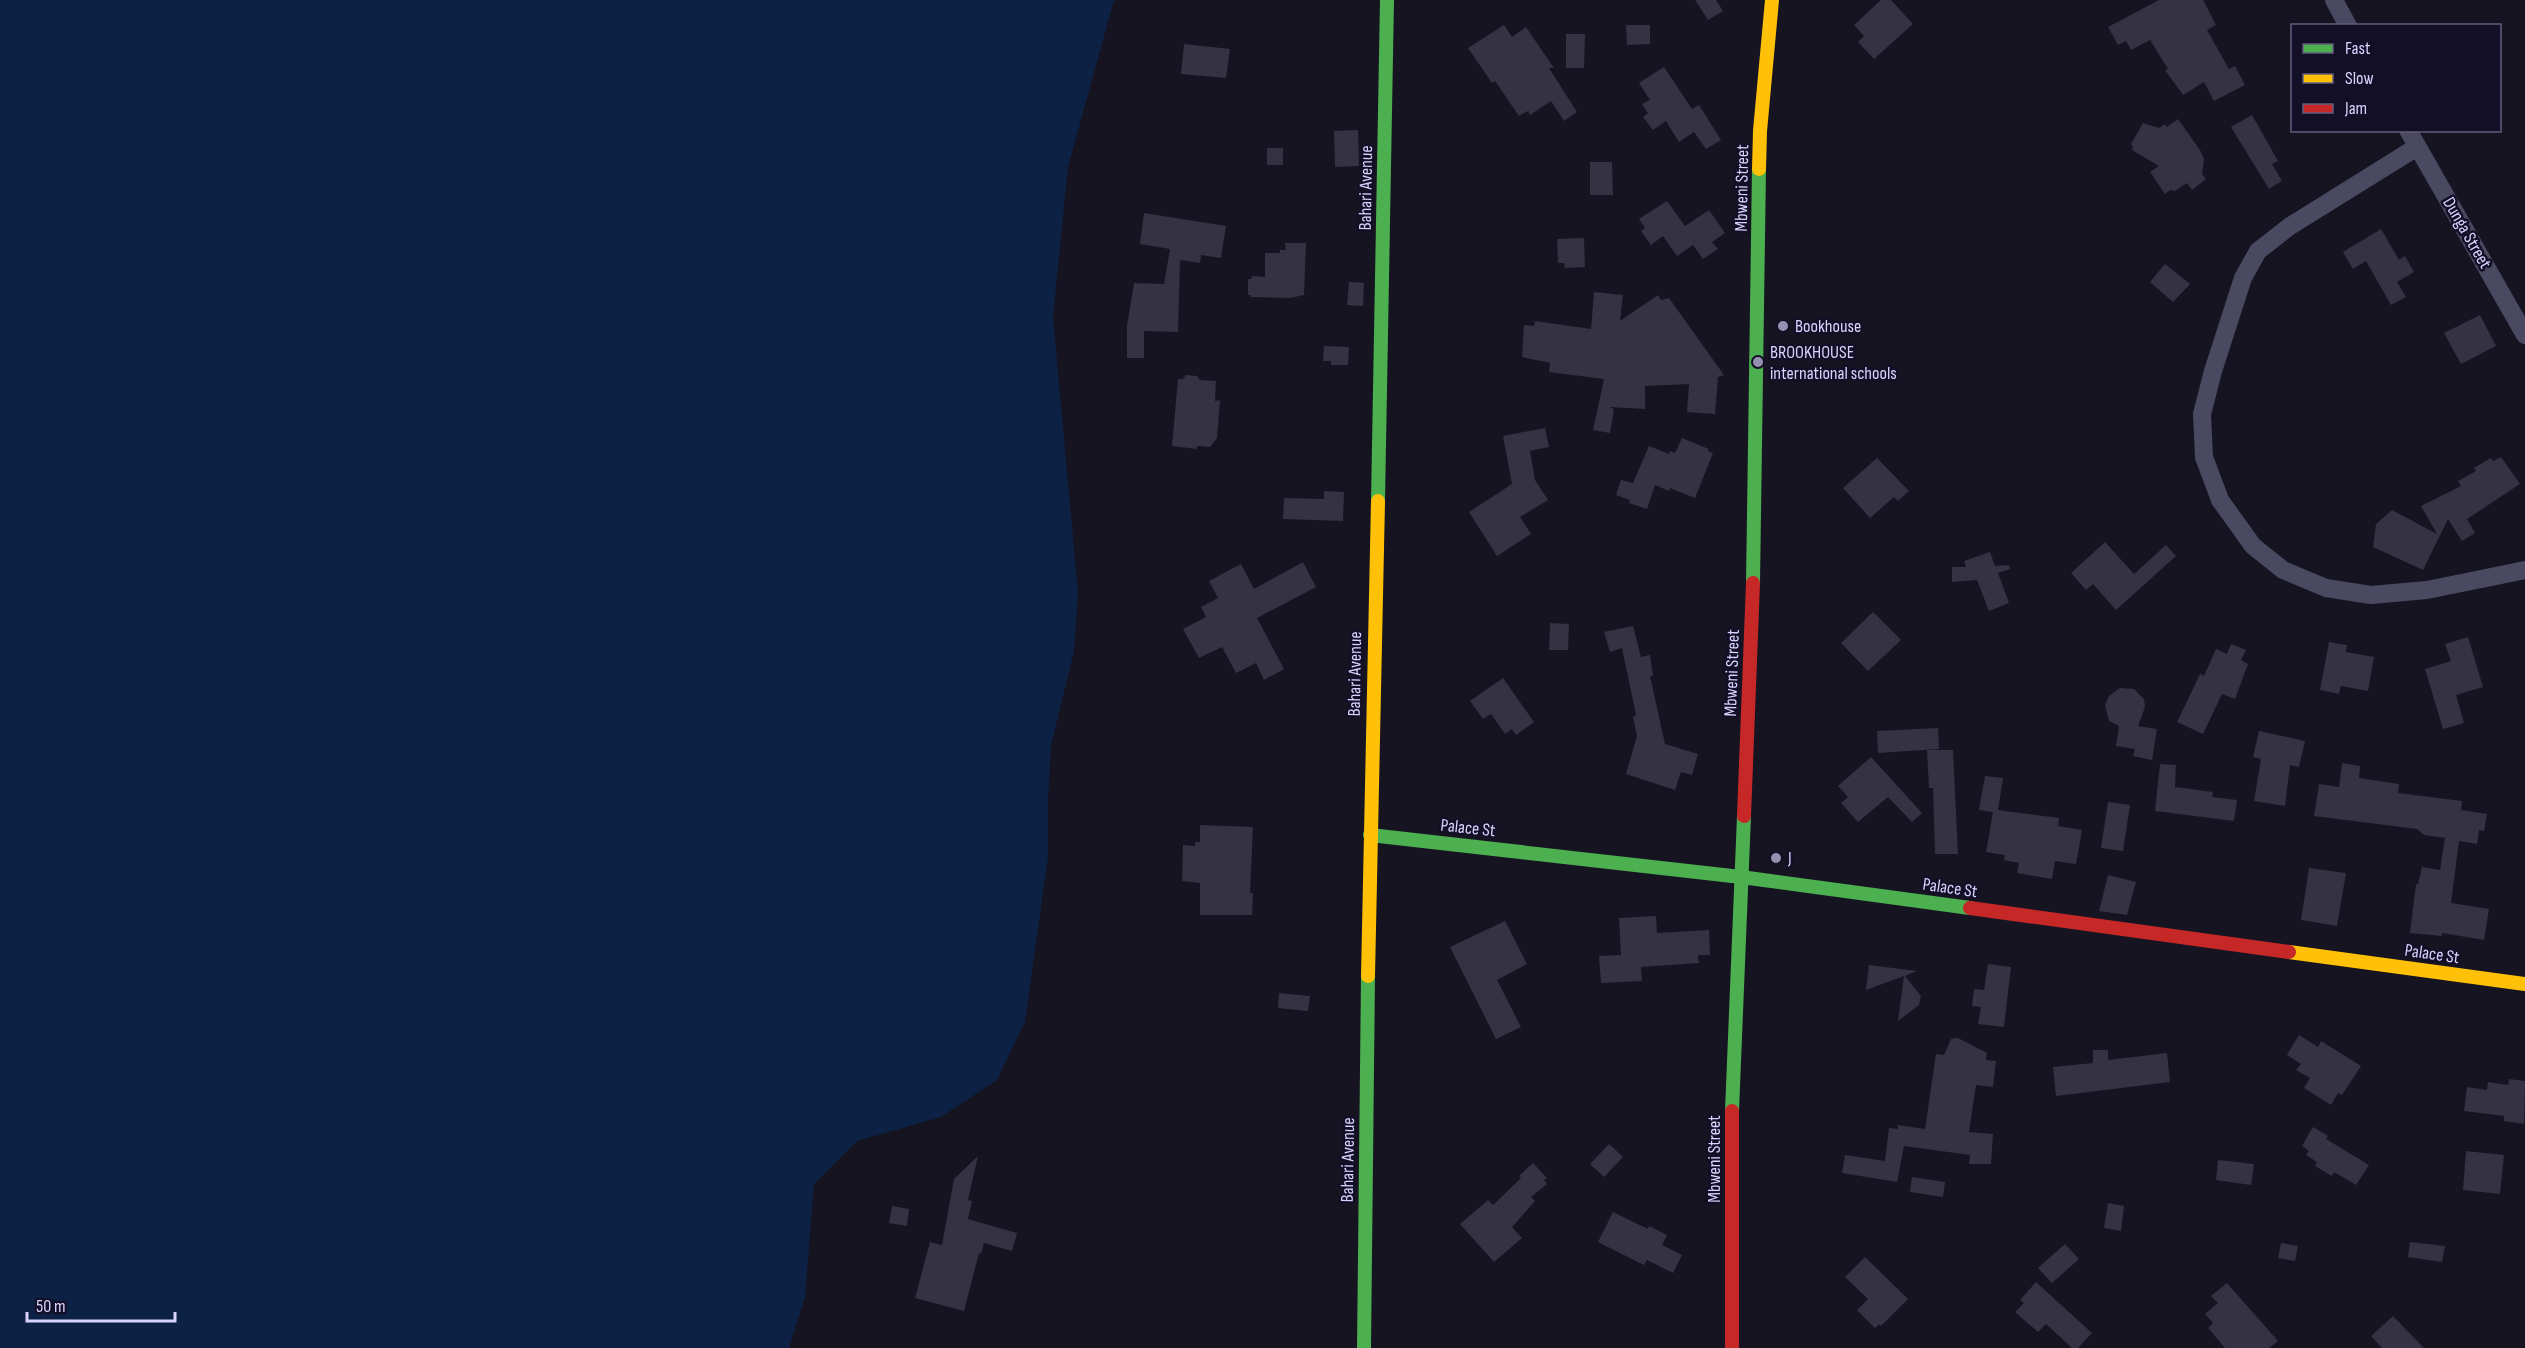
<svg xmlns="http://www.w3.org/2000/svg" width="2525" height="1348" font-family="'Sofia Sans Condensed',sans-serif">
<rect width="100%" height="100%" fill="#161421"/>
<path fill="#0d2144" d="M 0,0 L 1114,0 L 1068,167 L 1053,317 L 1078,593 L 1074,651 L 1051,746 L 1048,802 L 1048,857 L 1025,1022 L 997,1080 L 941,1117 L 857,1141 L 814,1184 L 805,1297 L 789,1348 L 0,1348 Z"/>
<g fill="#343243">
<path d="M 1695,0 L 1716,0 L 1723,11 L 1708,20 Z"/>
<path d="M 1881,0 L 1891,0 L 1913,24 L 1874,59 L 1858,42 L 1864,36 L 1854,25 Z"/>
<path d="M 2159,0 L 2203,0 L 2216,25 L 2207,30 L 2229,69 L 2235,66 L 2245,85 L 2214,101 L 2204,82 L 2183,95 L 2165,70 L 2168,69 L 2150,40 L 2131,50 L 2126,41 L 2118,45 L 2108,27 Z"/>
<path d="M 1504,25 L 1512,37 L 1526,27 L 1554,68 L 1549,68 L 1577,112 L 1564,121 L 1551,101 L 1530,115 L 1528,111 L 1519,116 L 1495,81 L 1492,83 L 1468,48 Z"/>
<path d="M 1626,25 L 1650,25 L 1650,44 L 1627,45 Z"/>
<path d="M 1566,34 L 1585,34 L 1584,68 L 1566,68 Z"/>
<path d="M 1184,44 L 1230,49 L 1226,78 L 1181,74 Z"/>
<path d="M 1664,67 L 1692,109 L 1699,105 L 1721,140 L 1706,149 L 1694,132 L 1679,142 L 1666,121 L 1653,130 L 1643,117 L 1648,113 L 1642,104 L 1650,100 L 1639,83 Z"/>
<path d="M 2252,115 L 2278,161 L 2272,164 L 2282,181 L 2269,189 L 2231,127 Z"/>
<path d="M 2178,119 L 2200,150 L 2204,159 L 2202,174 L 2206,179 L 2192,190 L 2187,183 L 2175,191 L 2170,190 L 2165,194 L 2150,172 L 2159,166 L 2132,150 L 2133,147 L 2131,144 L 2143,123 L 2159,128 L 2165,124 L 2167,127 Z"/>
<path d="M 1358,130 L 1359,166 L 1335,167 L 1334,131 Z"/>
<rect x="1267" y="148" width="16" height="17"/>
<path d="M 1590,162 L 1612,162 L 1613,195 L 1590,195 Z"/>
<path d="M 1667,201 L 1685,226 L 1709,210 L 1725,233 L 1712,242 L 1718,249 L 1703,259 L 1693,245 L 1677,256 L 1663,236 L 1651,245 L 1641,231 L 1645,228 L 1639,219 Z"/>
<path d="M 1144,213 L 1226,226 L 1221,258 L 1201,255 L 1200,263 L 1180,260 L 1178,332 L 1144,331 L 1144,358 L 1127,358 L 1127,326 L 1134,283 L 1164,284 L 1170,249 L 1140,244 Z"/>
<path d="M 2381,229 L 2399,260 L 2405,256 L 2414,272 L 2397,282 L 2406,297 L 2391,305 L 2366,261 L 2353,269 L 2343,252 Z"/>
<path d="M 1584,238 L 1585,267 L 1565,268 L 1564,263 L 1558,263 L 1557,239 Z"/>
<path d="M 1285,243 L 1306,243 L 1304,295 L 1290,298 L 1251,297 L 1251,295 L 1248,295 L 1248,279 L 1251,279 L 1252,276 L 1265,277 L 1265,253 L 1280,253 L 1280,250 L 1286,250 Z"/>
<path d="M 2165,264 L 2190,284 L 2173,302 L 2150,282 Z"/>
<path d="M 1349,282 L 1364,283 L 1363,306 L 1347,305 Z"/>
<path d="M 1594,292 L 1623,295 L 1620,321 L 1658,295 L 1661,300 L 1669,298 L 1724,375 L 1718,377 L 1715,414 L 1687,412 L 1689,384 L 1645,386 L 1645,409 L 1609,407 L 1614,409 L 1610,433 L 1593,430 L 1604,379 L 1549,372 L 1550,363 L 1522,357 L 1524,325 L 1534,326 L 1535,321 L 1591,329 Z"/>
<path d="M 2480,315 L 2496,346 L 2461,364 L 2444,333 Z"/>
<path d="M 1324,346 L 1349,347 L 1348,365 L 1331,365 L 1331,361 L 1323,361 Z"/>
<path d="M 1186,375 L 1197,376 L 1200,380 L 1216,381 L 1215,401 L 1220,400 L 1217,438 L 1210,447 L 1197,446 L 1197,449 L 1172,446 L 1178,379 L 1183,379 Z"/>
<path d="M 1545,428 L 1549,447 L 1530,451 L 1535,480 L 1548,500 L 1520,517 L 1531,534 L 1497,556 L 1469,512 L 1512,484 L 1503,436 Z"/>
<path d="M 1682,438 L 1709,449 L 1708,451 L 1713,453 L 1695,498 L 1670,488 L 1669,491 L 1655,485 L 1647,509 L 1629,503 L 1630,500 L 1616,495 L 1621,480 L 1633,483 L 1649,446 L 1669,454 L 1670,451 L 1675,453 Z"/>
<path d="M 2501,457 L 2520,484 L 2467,519 L 2475,533 L 2462,541 L 2448,519 L 2423,570 L 2373,547 L 2376,524 L 2392,510 L 2437,534 L 2421,506 L 2461,486 L 2458,481 L 2476,471 L 2474,468 L 2491,458 L 2493,461 Z"/>
<path d="M 1877,458 L 1909,491 L 1898,501 L 1894,497 L 1870,518 L 1843,488 Z"/>
<path d="M 1324,491 L 1344,492 L 1343,521 L 1283,519 L 1284,498 L 1324,499 Z"/>
<path d="M 2105,542 L 2134,574 L 2166,545 L 2176,556 L 2116,610 L 2093,584 L 2086,590 L 2071,573 Z"/>
<path d="M 1990,552 L 1995,566 L 2009,565 L 2010,569 L 1998,573 L 2009,603 L 1989,611 L 1977,580 L 1952,582 L 1952,567 L 1966,567 L 1964,561 Z"/>
<path d="M 1303,562 L 1316,587 L 1257,618 L 1284,669 L 1264,680 L 1256,663 L 1236,673 L 1222,647 L 1199,658 L 1183,629 L 1206,617 L 1201,607 L 1218,598 L 1209,581 L 1241,564 L 1254,589 Z"/>
<path d="M 1873,612 L 1901,640 L 1868,671 L 1841,643 Z"/>
<path d="M 1550,623 L 1569,624 L 1568,650 L 1549,650 Z"/>
<path d="M 1633,626 L 1641,657 L 1650,655 L 1653,676 L 1650,676 L 1665,744 L 1698,754 L 1692,775 L 1681,772 L 1675,790 L 1626,774 L 1637,736 L 1633,717 L 1636,715 L 1622,648 L 1610,652 L 1604,632 Z"/>
<path d="M 2468,637 L 2483,687 L 2456,695 L 2464,723 L 2443,729 L 2425,669 L 2451,661 L 2445,644 Z"/>
<path d="M 2329,642 L 2347,645 L 2346,652 L 2374,657 L 2368,691 L 2341,686 L 2339,694 L 2320,690 Z"/>
<path d="M 2231,644 L 2246,650 L 2241,660 L 2248,664 L 2235,699 L 2222,694 L 2203,734 L 2177,722 L 2200,674 L 2204,676 L 2216,649 L 2227,654 Z"/>
<path d="M 1503,678 L 1534,722 L 1516,735 L 1512,729 L 1505,734 L 1491,714 L 1483,719 L 1470,701 Z"/>
<path d="M 2120,688 L 2134,689 L 2144,699 L 2145,707 L 2138,726 L 2157,729 L 2152,760 L 2133,756 L 2135,749 L 2116,746 L 2119,726 L 2109,721 L 2105,705 L 2109,696 Z"/>
<path d="M 1938,728 L 1939,749 L 1878,753 L 1877,731 Z"/>
<path d="M 2259,731 L 2305,741 L 2299,767 L 2290,765 L 2285,806 L 2254,801 L 2261,759 L 2253,757 Z"/>
<path d="M 1927,750 L 1953,750 L 1958,854 L 1935,854 L 1933,788 L 1929,788 Z"/>
<path d="M 1871,757 L 1922,813 L 1912,822 L 1888,797 L 1858,822 L 1841,803 L 1848,797 L 1838,786 Z"/>
<path d="M 2342,763 L 2360,766 L 2359,778 L 2399,784 L 2398,793 L 2462,801 L 2461,810 L 2487,814 L 2484,831 L 2479,830 L 2477,844 L 2459,841 L 2451,903 L 2489,909 L 2484,940 L 2442,933 L 2442,936 L 2410,933 L 2416,884 L 2418,884 L 2422,867 L 2440,870 L 2445,838 L 2424,835 L 2417,829 L 2314,816 L 2319,784 L 2339,787 Z"/>
<path d="M 2160,764 L 2176,765 L 2175,787 L 2213,792 L 2212,797 L 2237,800 L 2234,821 L 2155,811 Z"/>
<path d="M 1985,776 L 2003,778 L 1998,810 L 2059,818 L 2058,826 L 2082,830 L 2076,864 L 2055,861 L 2052,879 L 2017,873 L 2019,863 L 2004,860 L 2005,855 L 1986,852 L 1993,812 L 1979,810 Z"/>
<path d="M 2108,802 L 2130,805 L 2123,851 L 2101,848 Z"/>
<path d="M 1200,825 L 1253,827 L 1250,893 L 1253,893 L 1252,915 L 1200,915 L 1200,883 L 1182,881 L 1183,845 L 1195,846 L 1195,842 L 1200,842 Z"/>
<path d="M 2309,868 L 2346,873 L 2337,926 L 2301,920 Z"/>
<path d="M 2108,875 L 2136,882 L 2127,915 L 2099,911 Z"/>
<path d="M 1656,916 L 1657,933 L 1709,930 L 1710,955 L 1698,955 L 1699,963 L 1641,967 L 1642,981 L 1601,983 L 1599,956 L 1621,955 L 1619,918 Z"/>
<path d="M 1505,921 L 1527,964 L 1497,980 L 1521,1027 L 1496,1039 L 1450,947 Z"/>
<path d="M 1988,964 L 2011,967 L 2004,1027 L 1978,1024 L 1981,1007 L 1972,1006 L 1974,989 L 1984,990 Z"/>
<path d="M 1869,965 L 1917,971 L 1905,976 L 1921,996 L 1919,1005 L 1898,1021 L 1904,976 L 1866,990 Z"/>
<path d="M 1279,993 L 1310,996 L 1308,1011 L 1278,1008 Z"/>
<path d="M 2299,1035 L 2318,1047 L 2321,1041 L 2361,1066 L 2342,1095 L 2338,1093 L 2331,1105 L 2304,1088 L 2310,1078 L 2296,1070 L 2301,1064 L 2287,1055 Z"/>
<path d="M 1958,1038 L 1987,1053 L 1986,1060 L 1996,1061 L 1993,1087 L 1976,1085 L 1969,1132 L 1993,1134 L 1991,1164 L 1969,1164 L 1970,1155 L 1904,1146 L 1897,1182 L 1842,1173 L 1845,1155 L 1885,1161 L 1889,1128 L 1898,1129 L 1898,1125 L 1925,1129 L 1936,1054 L 1944,1055 L 1951,1039 Z"/>
<path d="M 2093,1050 L 2108,1050 L 2108,1060 L 2167,1053 L 2170,1082 L 2056,1096 L 2053,1067 L 2093,1063 Z"/>
<path d="M 2509,1079 L 2525,1081 L 2524,1124 L 2504,1121 L 2504,1116 L 2464,1111 L 2467,1087 L 2487,1090 L 2488,1082 L 2508,1085 Z"/>
<path d="M 2313,1127 L 2328,1136 L 2326,1139 L 2369,1165 L 2356,1185 L 2334,1172 L 2332,1176 L 2315,1166 L 2317,1162 L 2306,1155 L 2309,1151 L 2302,1146 Z"/>
<path d="M 1609,1144 L 1623,1157 L 1604,1177 L 1590,1164 Z"/>
<path d="M 2466,1151 L 2504,1155 L 2500,1194 L 2463,1190 Z"/>
<path d="M 978,1156 L 968,1200 L 972,1201 L 968,1219 L 1017,1233 L 1012,1251 L 984,1243 L 981,1254 L 979,1253 L 964,1311 L 915,1298 L 930,1242 L 942,1245 L 954,1179 Z"/>
<path d="M 2218,1160 L 2254,1164 L 2251,1185 L 2216,1180 Z"/>
<path d="M 1533,1163 L 1547,1178 L 1544,1180 L 1547,1184 L 1531,1197 L 1535,1201 L 1512,1227 L 1522,1238 L 1494,1262 L 1460,1224 L 1488,1200 L 1493,1205 L 1521,1178 L 1519,1176 Z"/>
<path d="M 1912,1177 L 1945,1182 L 1943,1197 L 1910,1192 Z"/>
<path d="M 2108,1203 L 2124,1206 L 2121,1231 L 2104,1228 Z"/>
<path d="M 892,1206 L 909,1209 L 907,1226 L 889,1223 Z"/>
<path d="M 1613,1212 L 1648,1229 L 1649,1226 L 1667,1235 L 1662,1245 L 1682,1255 L 1673,1273 L 1647,1260 L 1644,1265 L 1598,1242 Z"/>
<path d="M 2410,1242 L 2445,1246 L 2442,1262 L 2408,1257 Z"/>
<path d="M 2281,1243 L 2298,1246 L 2295,1261 L 2278,1258 Z"/>
<path d="M 2065,1244 L 2079,1259 L 2052,1283 L 2038,1268 Z"/>
<path d="M 1865,1257 L 1908,1299 L 1881,1326 L 1879,1324 L 1875,1328 L 1857,1310 L 1868,1299 L 1845,1277 Z"/>
<path d="M 2036,1282 L 2092,1333 L 2078,1348 L 2072,1348 L 2046,1324 L 2038,1332 L 2015,1312 L 2024,1303 L 2020,1300 Z"/>
<path d="M 2227,1283 L 2278,1341 L 2269,1348 L 2225,1348 L 2208,1328 L 2213,1323 L 2205,1314 L 2218,1303 L 2211,1296 Z"/>
<path d="M 2393,1316 L 2424,1348 L 2382,1348 L 2371,1336 Z"/>
</g>
<g fill="none" stroke-linecap="round" stroke-linejoin="round">
<g stroke="#4a4962" stroke-width="18">
<path d="M 2334,0 L 2348,26"/>
<path d="M 2408,130 L 2525,335"/>
<path d="M 2417,147 L 2290,226 L 2258,251 L 2243,278 L 2213,371 L 2202,414 L 2204,457 L 2220,500 L 2253,546 L 2283,570 L 2326,588 L 2371,595 L 2427,590 L 2525,570"/>
</g>
<g stroke="#4caf50" stroke-width="14">
<path d="M 1378,501 L 1387,0"/>
<path d="M 1753,583 L 1759,169"/>
<path d="M 1370,835 L 1741,877 L 1970,908"/>
<path d="M 1732,1111 L 1744,816"/>
<path d="M 1364,1348 L 1368,976"/>
</g>
<g stroke="#ffc107" stroke-width="14">
<path d="M 1759,169 L 1760,131 L 1772,0"/>
<path d="M 2289,952 L 2525,984"/>
<path d="M 1368,976 L 1378,501"/>
</g>
<g stroke="#c62828" stroke-width="14">
<path d="M 1744,816 L 1753,583"/>
<path d="M 1970,908 L 2289,952"/>
<path d="M 1732,1111 L 1732,1348"/>
</g>
</g>
<g fill="#9591b1" stroke="#130f26" stroke-width="2">
<circle cx="1783" cy="326" r="6"/>
<circle cx="1758" cy="362" r="6"/>
<circle cx="1776" cy="858" r="6"/>
</g>
<g text-anchor="middle" dominant-baseline="central" stroke-width="5" stroke-linejoin="round" paint-order="stroke">
<g font-size="18" fill="#d9d4ff" stroke="#130f26">
<text transform="translate(1366 188) rotate(-89)">Bahari Avenue</text>
<text transform="translate(1742 188) rotate(-89)">Mbweni Street</text>
<text transform="translate(2467 233) rotate(60)">Dunga Street</text>
<text transform="translate(1732 673) rotate(-88)">Mbweni Street</text>
<text transform="translate(1355 674) rotate(-89)">Bahari Avenue</text>
<text transform="translate(1468 828) rotate(6)">Palace St</text>
<text transform="translate(1950 888) rotate(8)">Palace St</text>
<text transform="translate(2432 954) rotate(8)">Palace St</text>
<text transform="translate(1714 1159) rotate(-90)">Mbweni Street</text>
<text transform="translate(1348 1160) rotate(-89)">Bahari Avenue</text>
</g>
<g font-size="18" fill="#d9d4ff" stroke="#130f26" text-anchor="start">
<text x="1795" y="326">Bookhouse</text>
<text x="1770" y="352">BROOKHOUSE<tspan x="1770" dy="21">international schools</tspan></text>
<text x="1788" y="858">J</text>
</g>
</g>
<rect x="2291" y="24" width="210" height="108" fill="#130f26" stroke="#625e7d" stroke-width="1.5"/>
<rect x="2303" y="44" width="30" height="9" fill="#4caf50" stroke="#625e7d" stroke-width="1.5"/>
<text x="2345" y="54" font-size="18" fill="#d9d4ff">Fast</text>
<rect x="2303" y="74" width="30" height="9" fill="#ffc107" stroke="#625e7d" stroke-width="1.5"/>
<text x="2345" y="84" font-size="18" fill="#d9d4ff">Slow</text>
<rect x="2303" y="104" width="30" height="9" fill="#c62828" stroke="#625e7d" stroke-width="1.5"/>
<text x="2345" y="114" font-size="18" fill="#d9d4ff">Jam</text>
<path d="M27 1312v9h148v-9" fill="none" stroke="#d9d4ff" stroke-width="3"/>
<text x="36" y="1312" font-size="18" fill="#d9d4ff" stroke="#130f26" stroke-width="4.5" paint-order="stroke">50 m</text>
</svg>
